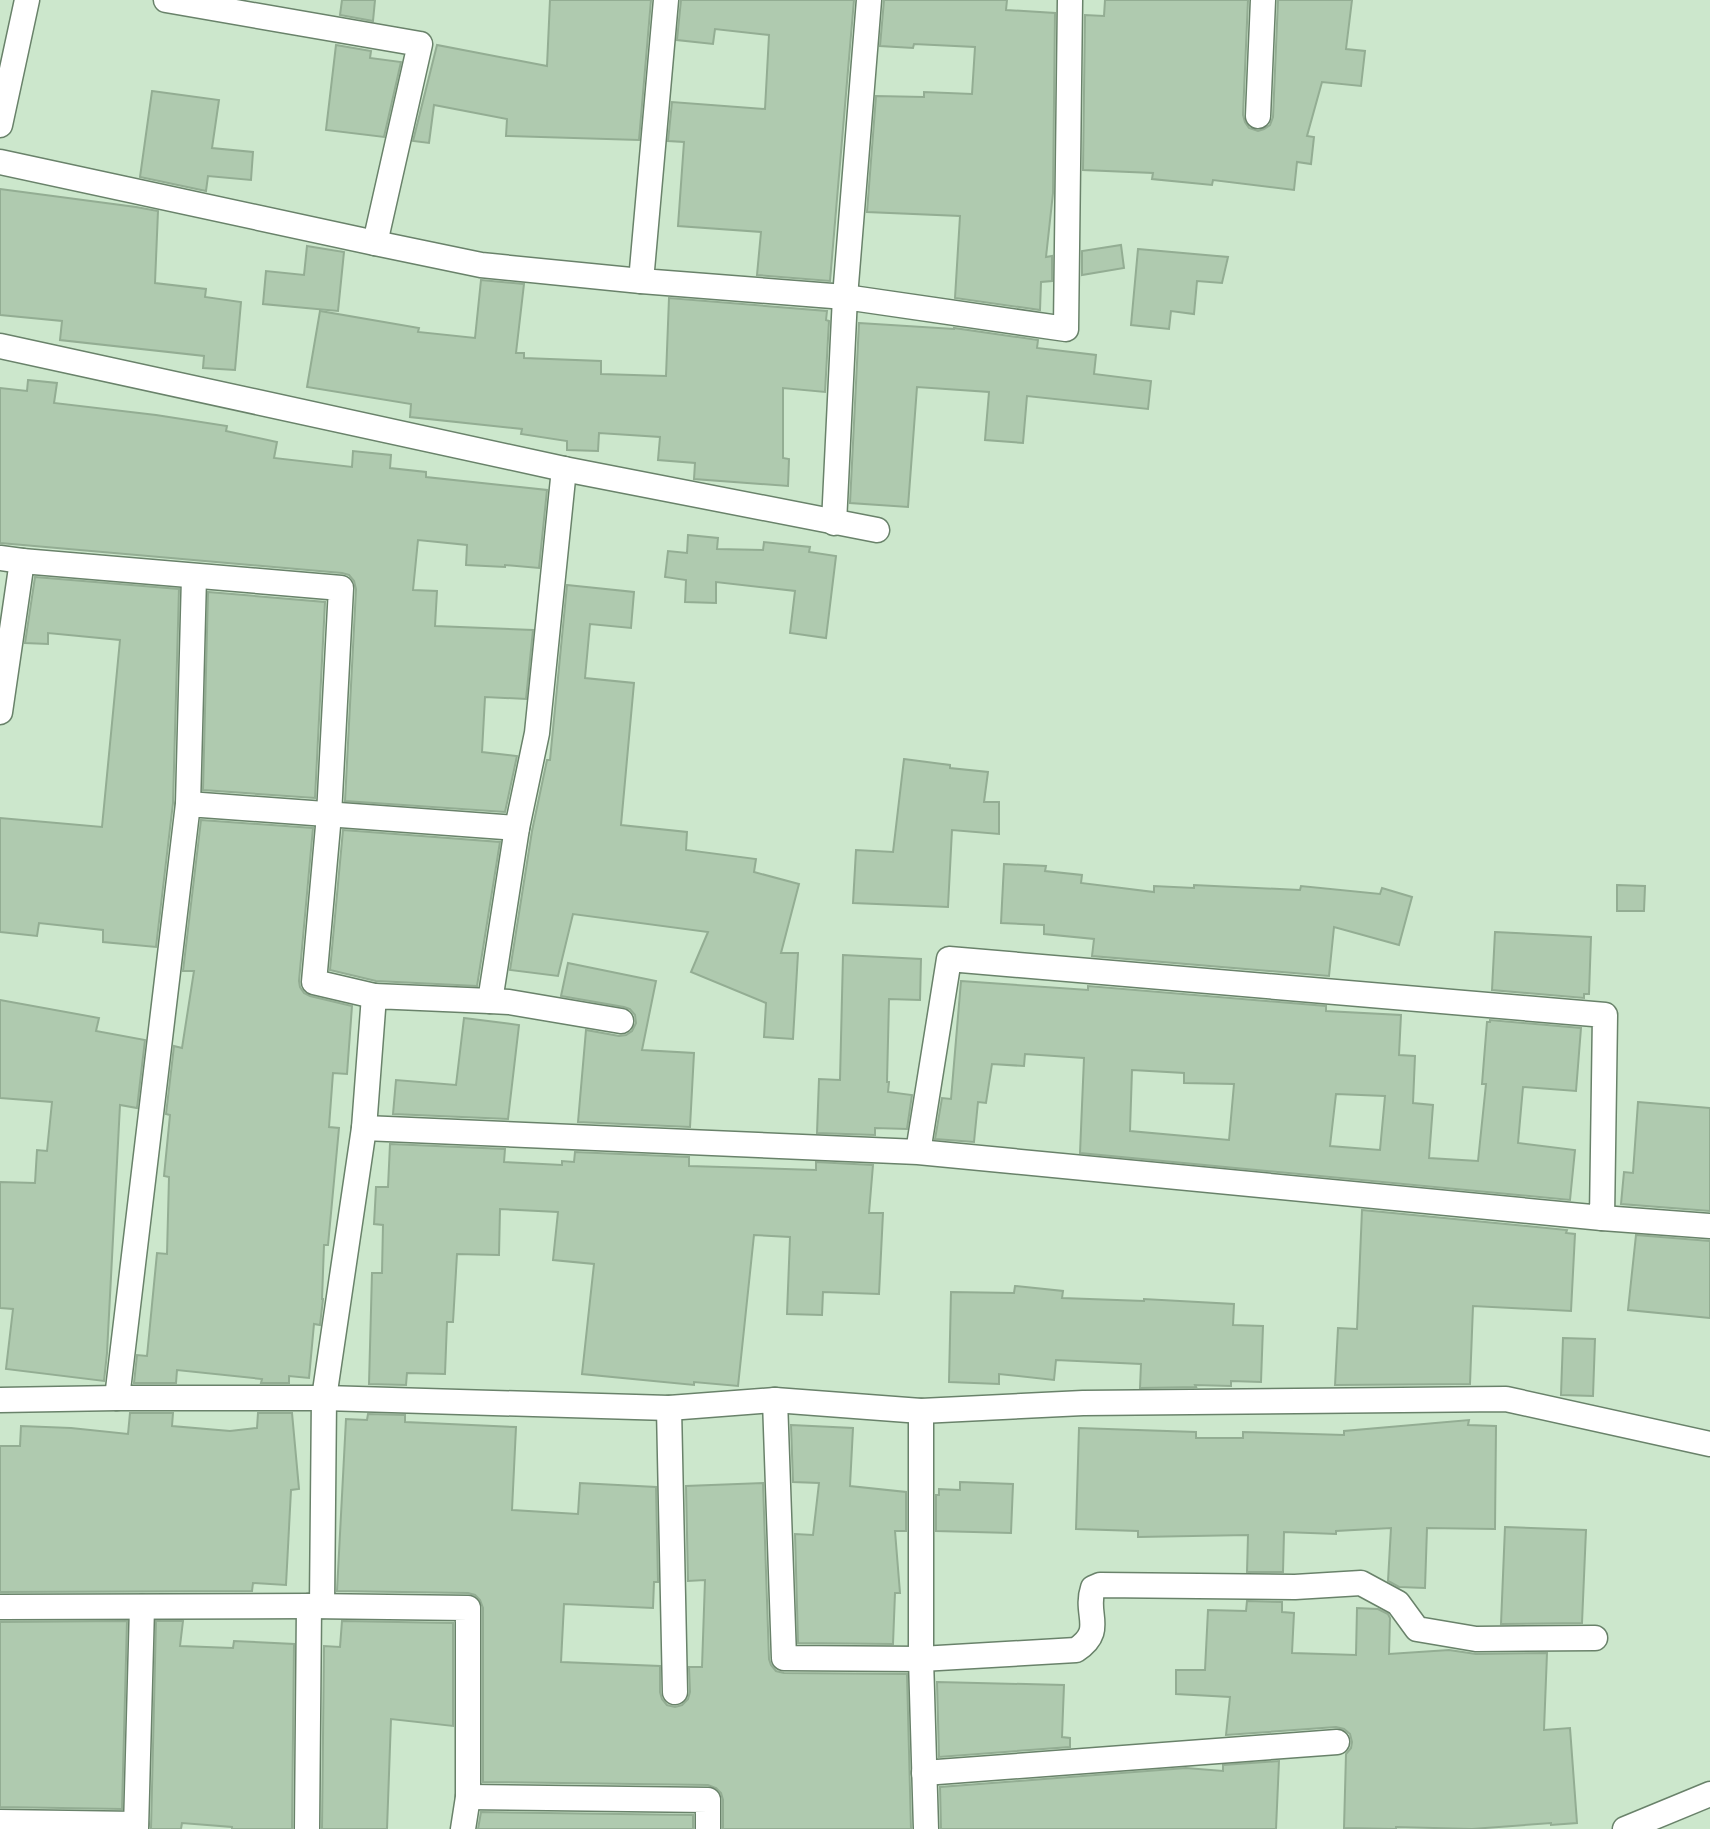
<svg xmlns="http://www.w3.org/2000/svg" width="1710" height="1829" font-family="Manrope,sans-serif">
<rect width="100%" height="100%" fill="#cce7cc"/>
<g fill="#afcaaf" stroke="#93ad93" stroke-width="2" fill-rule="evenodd">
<path d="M 342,0 L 375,0 L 373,21 L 340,15 Z"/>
<path d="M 550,0 L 651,0 L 639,140 L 506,136 L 507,119 L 434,105 L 429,143 L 413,141 L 437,45 L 547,66 Z"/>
<path d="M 681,0 L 854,0 L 830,281 L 757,275 L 761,232 L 678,226 L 684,142 L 668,141 L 672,102 L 765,109 L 769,35 L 715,29 L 713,44 L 677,40 Z"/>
<path d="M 884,0 L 1007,0 L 1006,10 L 1055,13 L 1053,193 L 1046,257 L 1052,256 L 1052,281 L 1041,282 L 1040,310 L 955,298 L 960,216 L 867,212 L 876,96 L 924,97 L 924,92 L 972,94 L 975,47 L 914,44 L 913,48 L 880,46 Z"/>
<path d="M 1105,0 L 1248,0 L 1243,115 L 1245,122 L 1249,128 L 1258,131 L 1264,129 L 1270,125 L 1273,117 L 1278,0 L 1352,0 L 1346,49 L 1365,51 L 1361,86 L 1322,82 L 1307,136 L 1314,137 L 1311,164 L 1297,162 L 1294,190 L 1213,180 L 1212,185 L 1152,179 L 1153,173 L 1083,170 L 1085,15 L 1104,16 Z"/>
<path d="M 336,45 L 371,51 L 370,58 L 401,62 L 384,137 L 326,130 Z"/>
<path d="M 152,91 L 219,100 L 212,148 L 253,152 L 251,180 L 208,176 L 206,191 L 140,177 Z"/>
<path d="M 0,189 L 136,207 L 158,211 L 155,283 L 206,289 L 205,297 L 241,302 L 235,370 L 203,368 L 204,356 L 60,340 L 62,321 L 0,315 Z"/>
<path d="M 1121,245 L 1124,268 L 1082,275 L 1082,251 Z"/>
<path d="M 307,246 L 344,252 L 338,311 L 263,304 L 266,271 L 304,275 Z"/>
<path d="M 1138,249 L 1228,257 L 1222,283 L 1197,281 L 1194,314 L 1171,311 L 1169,329 L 1131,325 Z"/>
<path d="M 481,280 L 524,284 L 516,353 L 524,353 L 524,358 L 601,361 L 601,374 L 666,376 L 669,298 L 827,311 L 826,320 L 829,321 L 825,392 L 783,388 L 783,458 L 789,459 L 788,486 L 694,479 L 695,463 L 658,460 L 660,437 L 599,433 L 598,451 L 567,450 L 567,441 L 521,434 L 522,429 L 410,417 L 411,404 L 307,387 L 320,311 L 419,328 L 418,332 L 475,338 Z"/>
<path d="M 859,323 L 954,329 L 954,328 L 1038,340 L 1037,348 L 1096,355 L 1094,374 L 1151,381 L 1148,409 L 1027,396 L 1023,443 L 985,440 L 989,392 L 917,387 L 908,507 L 850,503 Z"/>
<path d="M 28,380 L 57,383 L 54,403 L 156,415 L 227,426 L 226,431 L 277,442 L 274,458 L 352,467 L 353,451 L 391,455 L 390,468 L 426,472 L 426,477 L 547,490 L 539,568 L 505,565 L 505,567 L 466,565 L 467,545 L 418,540 L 413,590 L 437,591 L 435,626 L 533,630 L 526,699 L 485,697 L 482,752 L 517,756 L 505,812 L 345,801 L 356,589 L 354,581 L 349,575 L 342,573 L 0,543 L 0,388 L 27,391 Z"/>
<path d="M 688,535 L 718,538 L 717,549 L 763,550 L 764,542 L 810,547 L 809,552 L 836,556 L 826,638 L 790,633 L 795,591 L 716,582 L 716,603 L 685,602 L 686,580 L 665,577 L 668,551 L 687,553 Z"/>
<path d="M 35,577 L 179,589 L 173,803 L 156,947 L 103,942 L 103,930 L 39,923 L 37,936 L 0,932 L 0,818 L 102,827 L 120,640 L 48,633 L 48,644 L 25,643 Z"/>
<path d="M 567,585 L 634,592 L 631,628 L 590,624 L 585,678 L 634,683 L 621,825 L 687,832 L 686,850 L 756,859 L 754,872 L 799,884 L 781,953 L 798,953 L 793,1039 L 764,1037 L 766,1003 L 691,972 L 708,932 L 573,914 L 558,976 L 510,970 L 532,831 L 547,760 L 550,760 Z"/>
<path d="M 208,592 L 325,602 L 315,798 L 203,790 Z"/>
<path d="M 904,759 L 950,765 L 950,768 L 988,772 L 984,802 L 999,802 L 999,834 L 952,830 L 948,907 L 853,903 L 856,850 L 893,852 Z"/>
<path d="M 201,820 L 313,828 L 299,981 L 300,987 L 304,993 L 310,996 L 352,1006 L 347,1074 L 333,1073 L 329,1127 L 339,1128 L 328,1245 L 324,1245 L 322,1299 L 323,1299 L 320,1325 L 314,1324 L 309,1378 L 289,1376 L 289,1383 L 261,1383 L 262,1379 L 177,1370 L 176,1383 L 134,1383 L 137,1355 L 147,1356 L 157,1253 L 167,1254 L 169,1177 L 164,1176 L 170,1115 L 166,1114 L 174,1046 L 182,1048 L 194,971 L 183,971 Z"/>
<path d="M 343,830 L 500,842 L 477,986 L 376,981 L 330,970 Z"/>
<path d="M 1004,864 L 1046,866 L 1045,871 L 1082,875 L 1081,883 L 1154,892 L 1154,886 L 1194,888 L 1194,885 L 1300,890 L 1301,886 L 1380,894 L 1382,888 L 1412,897 L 1399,945 L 1334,927 L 1329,976 L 1092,956 L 1094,939 L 1044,934 L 1044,925 L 1001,923 Z"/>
<path d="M 1617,885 L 1645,886 L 1644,911 L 1617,911 Z"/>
<path d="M 1495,932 L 1591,937 L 1589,994 L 1584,994 L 1584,998 L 1492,990 Z"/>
<path d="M 843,955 L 921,959 L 920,1000 L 889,999 L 887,1082 L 889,1082 L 888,1092 L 912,1095 L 907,1129 L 875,1128 L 875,1135 L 817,1133 L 819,1079 L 840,1080 Z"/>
<path d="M 568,963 L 656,981 L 642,1050 L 694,1053 L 690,1127 L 578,1122 L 586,1030 L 619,1036 L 626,1035 L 632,1031 L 636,1023 L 635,1015 L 630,1009 L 624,1007 L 561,996 Z"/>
<path d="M 961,981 L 1088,990 L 1088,986 L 1326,1006 L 1326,1011 L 1401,1015 L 1399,1055 L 1415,1056 L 1413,1103 L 1433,1105 L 1429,1158 L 1478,1161 L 1486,1084 L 1482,1084 L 1487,1022 L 1490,1022 L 1490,1020 L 1581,1028 L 1576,1091 L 1523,1087 L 1518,1143 L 1575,1150 L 1570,1200 L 1080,1153 L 1084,1058 L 1025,1054 L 1024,1066 L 992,1064 L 986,1103 L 978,1102 L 974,1142 L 935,1139 L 942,1098 L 951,1099 ZM 1132,1070 L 1184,1073 L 1184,1083 L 1234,1084 L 1229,1140 L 1130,1131 ZM 1336,1094 L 1385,1096 L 1380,1150 L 1330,1146 Z"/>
<path d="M 0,1000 L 99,1018 L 96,1031 L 145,1040 L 137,1108 L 120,1105 L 107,1353 L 104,1381 L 6,1369 L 13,1309 L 0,1308 L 0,1182 L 35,1183 L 37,1150 L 47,1151 L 52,1102 L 0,1098 Z"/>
<path d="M 464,1018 L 519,1025 L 508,1119 L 393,1114 L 396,1080 L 456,1085 Z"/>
<path d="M 1638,1102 L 1710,1108 L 1710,1211 L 1621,1204 L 1624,1172 L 1633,1173 Z"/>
<path d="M 390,1144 L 505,1149 L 504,1162 L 562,1165 L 562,1161 L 574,1162 L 575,1152 L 689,1157 L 689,1166 L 816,1170 L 816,1162 L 873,1165 L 869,1213 L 883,1213 L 879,1294 L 823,1292 L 822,1315 L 787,1314 L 790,1237 L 754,1235 L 738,1386 L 694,1382 L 694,1385 L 582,1374 L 594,1264 L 553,1260 L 558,1212 L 500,1209 L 499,1255 L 457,1254 L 453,1322 L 447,1322 L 445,1374 L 407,1373 L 406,1385 L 369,1384 L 372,1273 L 382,1273 L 383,1225 L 374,1224 L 376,1187 L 388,1187 Z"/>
<path d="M 1362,1210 L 1567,1230 L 1566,1233 L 1575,1234 L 1571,1311 L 1473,1306 L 1470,1384 L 1335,1385 L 1338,1328 L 1357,1329 Z"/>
<path d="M 1636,1235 L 1710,1241 L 1710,1318 L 1628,1310 Z"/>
<path d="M 1015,1286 L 1063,1291 L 1062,1298 L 1144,1301 L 1144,1299 L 1234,1304 L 1233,1325 L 1263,1326 L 1261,1382 L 1231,1381 L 1231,1386 L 1195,1385 L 1196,1387 L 1140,1388 L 1141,1364 L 1056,1360 L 1054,1380 L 999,1374 L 999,1384 L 949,1382 L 951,1292 L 1014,1293 Z"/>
<path d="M 1563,1338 L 1595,1339 L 1593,1396 L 1561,1395 Z"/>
<path d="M 130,1413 L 173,1413 L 172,1426 L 230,1431 L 257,1428 L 258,1413 L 292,1413 L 299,1489 L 291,1490 L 286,1585 L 253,1583 L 252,1591 L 0,1592 L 0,1446 L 20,1446 L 21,1426 L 71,1428 L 128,1434 Z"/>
<path d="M 368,1414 L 405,1415 L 405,1422 L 516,1427 L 512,1510 L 578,1514 L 580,1483 L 656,1487 L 658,1582 L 654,1582 L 653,1608 L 564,1604 L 561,1662 L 660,1666 L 660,1692 L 662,1699 L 667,1705 L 675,1707 L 682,1705 L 688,1699 L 690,1692 L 689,1667 L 702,1667 L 705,1580 L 688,1581 L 686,1486 L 763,1483 L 769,1659 L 771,1665 L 776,1671 L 784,1673 L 907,1674 L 911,1829 L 723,1829 L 723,1800 L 721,1793 L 716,1788 L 708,1785 L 483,1782 L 483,1608 L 480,1600 L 475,1595 L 468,1593 L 337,1591 L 346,1419 L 367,1420 Z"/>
<path d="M 1469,1420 L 1468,1425 L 1496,1426 L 1495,1529 L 1427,1528 L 1425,1588 L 1399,1587 L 1388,1581 L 1391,1528 L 1336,1531 L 1336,1534 L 1284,1532 L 1283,1572 L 1247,1572 L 1248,1535 L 1138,1537 L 1138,1531 L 1076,1529 L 1079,1428 L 1196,1432 L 1196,1438 L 1243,1438 L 1243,1432 L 1344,1435 L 1344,1431 Z"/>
<path d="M 791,1425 L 853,1428 L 850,1486 L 906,1492 L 906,1531 L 895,1531 L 900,1593 L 895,1593 L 893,1644 L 798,1643 L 795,1534 L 813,1535 L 819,1483 L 793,1482 Z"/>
<path d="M 960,1482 L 1013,1484 L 1011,1533 L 936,1531 L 936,1495 L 939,1495 L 939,1489 L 960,1490 Z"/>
<path d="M 1505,1527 L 1586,1530 L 1582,1623 L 1501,1624 Z"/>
<path d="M 1247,1601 L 1282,1602 L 1282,1612 L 1294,1613 L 1292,1653 L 1356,1655 L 1357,1608 L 1378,1609 L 1388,1614 L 1390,1618 L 1389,1654 L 1449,1650 L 1476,1654 L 1547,1653 L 1544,1730 L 1570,1728 L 1577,1823 L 1551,1825 L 1551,1823 L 1472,1829 L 1396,1827 L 1396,1829 L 1344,1828 L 1346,1754 L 1351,1748 L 1352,1742 L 1350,1734 L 1344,1729 L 1336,1727 L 1226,1735 L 1230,1697 L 1176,1694 L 1176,1670 L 1205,1670 L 1208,1610 L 1246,1611 Z"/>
<path d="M 127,1621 L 122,1809 L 0,1807 L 0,1622 Z"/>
<path d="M 156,1621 L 183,1621 L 180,1646 L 233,1648 L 234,1641 L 294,1644 L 292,1829 L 232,1829 L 232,1827 L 182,1823 L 181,1829 L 151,1829 Z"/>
<path d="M 342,1621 L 453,1623 L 453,1726 L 391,1719 L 387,1829 L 322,1829 L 324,1646 L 340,1647 Z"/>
<path d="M 937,1682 L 1064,1685 L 1062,1737 L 1070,1738 L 1070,1747 L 939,1757 Z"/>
<path d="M 1279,1761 L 1276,1829 L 941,1829 L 940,1787 L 1186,1768 L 1223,1771 L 1223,1765 Z"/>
<path d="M 481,1812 L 693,1815 L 693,1829 L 478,1829 Z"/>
</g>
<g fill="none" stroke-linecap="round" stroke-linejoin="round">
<defs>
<g id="street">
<path d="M 666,0 L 641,281 L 845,297 L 869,0"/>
<path d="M 1258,116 L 1263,0"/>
<path d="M 0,125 L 27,0"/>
<path d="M 0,162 L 375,243 L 420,44 L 166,0"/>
<path d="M 375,243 L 481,265 L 641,281"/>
<path d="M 0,346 L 564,469 L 877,530"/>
<path d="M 834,523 L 845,297 L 1066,329 L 1070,0"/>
<path d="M 0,558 L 22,561 L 0,712"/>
<path d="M 22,561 L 341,588 L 329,815 L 314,982 L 374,996"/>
<path d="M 188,804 L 194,577"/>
<path d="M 490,1001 L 509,1002 L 621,1021"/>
<path d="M 364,1128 L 918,1152 L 949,959 L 1605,1015 L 1602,1218 L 918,1152"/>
<path d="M 1602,1218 L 1710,1226"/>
<path d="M 117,1398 L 188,804 L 517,828"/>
<path d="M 0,1400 L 117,1398 L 324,1398 L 669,1408 L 775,1400 L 921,1411 L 1083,1403 L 1506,1399 L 1710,1444"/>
<path d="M 775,1400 L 784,1658 L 921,1659 L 1076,1650 C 1106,1630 1084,1615 1093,1588 L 1100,1585 L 1295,1587 L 1361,1583 L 1398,1603 L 1417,1629 L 1476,1639 L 1595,1638"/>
<path d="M 669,1408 L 675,1692"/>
<path d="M 921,1411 L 921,1659 L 926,1829"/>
<path d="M 322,1606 L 324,1398 L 364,1128 L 374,996 L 490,1001 L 517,828 L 537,733 L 564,469"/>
<path d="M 0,1607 L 309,1606 L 468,1608 L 468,1797 L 463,1829"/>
<path d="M 924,1773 L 1337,1742"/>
<path d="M 468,1797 L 708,1800 L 708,1829"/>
<path d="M 0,1822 L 136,1824"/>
<path d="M 136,1829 L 142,1607"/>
<path d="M 307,1829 L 309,1606"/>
<path d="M 1625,1829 L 1710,1794"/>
</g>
</defs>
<use href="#street" stroke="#69826a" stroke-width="27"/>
<use href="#street" stroke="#fff" stroke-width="24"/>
</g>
</svg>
